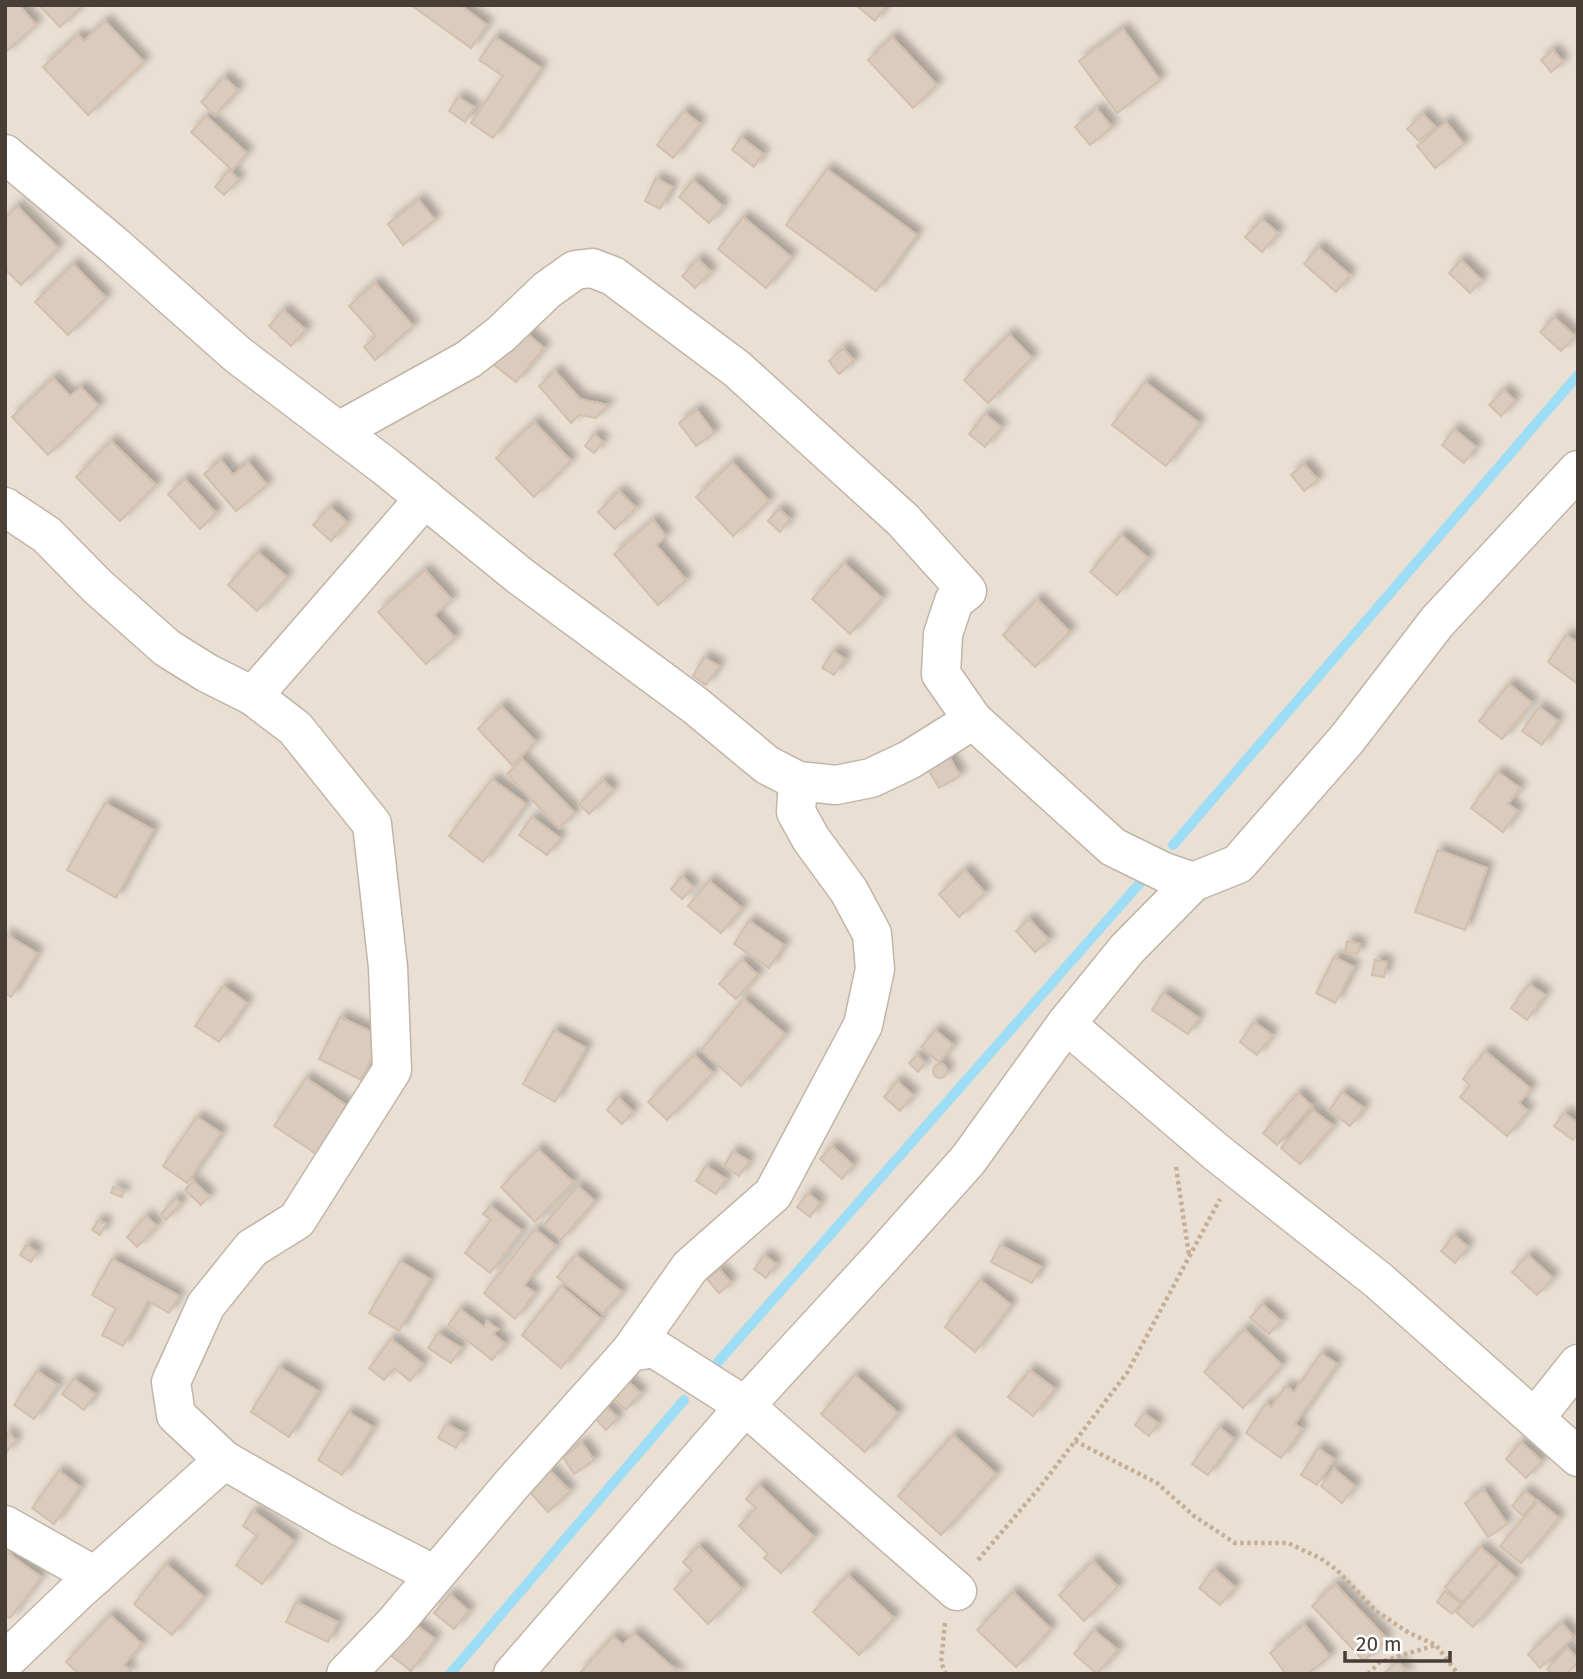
<svg xmlns="http://www.w3.org/2000/svg" width="1583" height="1679" font-family="'Fira Sans',sans-serif">
<defs>
<filter id="shadow"><feDropShadow dx="6" dy="-6" stdDeviation="3.5" flood-color="#0004"/></filter>
</defs>
<rect width="100%" height="100%" fill="#f4eee6"/>
<rect fill="#e9dfd3" x="5" y="5" width="1573" height="1669"/>
<g fill="none" stroke-linecap="round" stroke-linejoin="round">
<g stroke="#9ddef6" stroke-width="10">
<path d="M 1173,845 L 1578,375"/>
<path d="M 718,1362 L 1140,883"/>
<path d="M 450,1674 L 684,1400"/>
</g>
</g>
<g fill="#dacbbd" stroke="#d2bfad" stroke-width="2" filter="url(#shadow)">
<path d="M 5,5 L 19,5 L 36,25 L 5,53 Z"/>
<path d="M 39,5 L 83,5 L 60,27 Z"/>
<path d="M 411,5 L 460,5 L 487,25 L 471,48 Z"/>
<path d="M 856,5 L 887,5 L 875,21 Z"/>
<path d="M 105,21 L 144,62 L 88,115 L 43,67 L 78,35 L 84,41 Z"/>
<path d="M 1123,29 L 1160,80 L 1117,113 L 1079,61 Z"/>
<path d="M 495,37 L 541,68 L 493,138 L 471,123 L 503,76 L 479,60 Z"/>
<path d="M 892,37 L 937,85 L 913,108 L 868,60 Z"/>
<path d="M 1553,50 L 1563,62 L 1551,72 L 1541,60 Z"/>
<path d="M 224,77 L 238,90 L 215,115 L 201,102 Z"/>
<path d="M 458,97 L 474,107 L 465,122 L 449,111 Z"/>
<path d="M 1097,109 L 1112,127 L 1090,145 L 1075,127 Z"/>
<path d="M 684,111 L 700,124 L 673,158 L 657,145 Z"/>
<path d="M 1423,114 L 1435,127 L 1419,141 L 1407,129 Z"/>
<path d="M 206,116 L 247,153 L 232,170 L 191,132 Z"/>
<path d="M 1446,122 L 1464,144 L 1435,168 L 1417,146 Z"/>
<path d="M 741,137 L 763,154 L 754,167 L 732,150 Z"/>
<path d="M 827,169 L 917,235 L 876,291 L 786,225 Z"/>
<path d="M 229,170 L 239,180 L 224,195 L 215,187 Z"/>
<path d="M 656,178 L 672,187 L 660,209 L 645,201 Z"/>
<path d="M 693,180 L 723,206 L 709,223 L 679,197 Z"/>
<path d="M 419,200 L 435,220 L 403,245 L 388,224 Z"/>
<path d="M 17,206 L 58,248 L 21,285 L 5,269 L 5,218 Z"/>
<path d="M 743,217 L 791,257 L 766,288 L 718,249 Z"/>
<path d="M 1262,219 L 1278,233 L 1262,252 L 1245,237 Z"/>
<path d="M 1318,247 L 1350,275 L 1336,292 L 1304,264 Z"/>
<path d="M 698,259 L 711,272 L 695,288 L 682,276 Z"/>
<path d="M 1461,260 L 1482,280 L 1470,293 L 1449,273 Z"/>
<path d="M 73,264 L 106,298 L 68,335 L 35,302 Z"/>
<path d="M 375,283 L 413,326 L 375,360 L 364,347 L 376,336 L 349,306 Z"/>
<path d="M 283,310 L 306,330 L 291,346 L 269,326 Z"/>
<path d="M 1554,317 L 1575,336 L 1561,351 L 1540,332 Z"/>
<path d="M 523,330 L 544,348 L 516,382 L 494,365 Z"/>
<path d="M 1009,334 L 1032,358 L 988,403 L 964,380 Z"/>
<path d="M 843,348 L 854,361 L 839,374 L 829,361 Z"/>
<path d="M 555,371 L 580,399 L 608,405 L 596,418 L 579,415 L 571,423 L 539,386 Z"/>
<path d="M 53,378 L 70,396 L 81,387 L 99,406 L 48,455 L 12,417 Z"/>
<path d="M 1145,382 L 1199,423 L 1166,466 L 1112,425 Z"/>
<path d="M 1504,390 L 1515,401 L 1501,416 L 1489,405 Z"/>
<path d="M 697,410 L 714,433 L 696,446 L 679,423 Z"/>
<path d="M 985,414 L 1001,427 L 985,447 L 969,434 Z"/>
<path d="M 534,422 L 571,461 L 534,497 L 496,458 Z"/>
<path d="M 1454,429 L 1476,447 L 1464,463 L 1442,445 Z"/>
<path d="M 594,434 L 603,442 L 594,453 L 585,446 Z"/>
<path d="M 111,441 L 156,485 L 120,521 L 76,477 Z"/>
<path d="M 221,460 L 233,475 L 248,462 L 267,485 L 236,511 L 204,474 Z"/>
<path d="M 732,462 L 769,501 L 733,536 L 696,497 Z"/>
<path d="M 1304,464 L 1318,480 L 1304,491 L 1291,475 Z"/>
<path d="M 185,479 L 216,513 L 200,529 L 168,494 Z"/>
<path d="M 619,491 L 636,508 L 615,529 L 598,512 Z"/>
<path d="M 330,507 L 347,522 L 331,541 L 313,525 Z"/>
<path d="M 779,509 L 790,519 L 780,532 L 768,521 Z"/>
<path d="M 653,520 L 666,536 L 656,545 L 686,580 L 658,605 L 614,554 Z"/>
<path d="M 1121,535 L 1148,558 L 1117,595 L 1090,572 Z"/>
<path d="M 258,552 L 287,577 L 257,611 L 228,585 Z"/>
<path d="M 844,563 L 882,598 L 850,634 L 812,599 Z"/>
<path d="M 425,570 L 452,600 L 434,615 L 455,638 L 426,664 L 378,612 Z"/>
<path d="M 1037,599 L 1070,632 L 1035,667 L 1003,635 Z"/>
<path d="M 1566,635 L 1578,643 L 1578,684 L 1548,662 Z"/>
<path d="M 833,651 L 845,659 L 834,675 L 822,668 Z"/>
<path d="M 704,657 L 719,666 L 706,685 L 693,676 Z"/>
<path d="M 1509,684 L 1532,703 L 1502,739 L 1479,721 Z"/>
<path d="M 501,706 L 536,742 L 512,765 L 478,729 Z"/>
<path d="M 1539,707 L 1558,721 L 1542,745 L 1522,731 Z"/>
<path d="M 947,753 L 960,776 L 939,788 L 926,766 Z"/>
<path d="M 522,759 L 575,813 L 559,828 L 507,774 Z"/>
<path d="M 1498,772 L 1520,788 L 1508,804 L 1518,811 L 1503,832 L 1471,808 Z"/>
<path d="M 492,779 L 526,804 L 483,862 L 449,836 Z"/>
<path d="M 603,780 L 613,790 L 589,814 L 579,804 Z"/>
<path d="M 105,803 L 153,830 L 116,898 L 67,870 Z"/>
<path d="M 532,817 L 560,838 L 547,855 L 519,835 Z"/>
<path d="M 1438,850 L 1487,868 L 1465,930 L 1415,912 Z"/>
<path d="M 965,870 L 985,893 L 959,917 L 939,894 Z"/>
<path d="M 682,876 L 693,887 L 682,899 L 671,889 Z"/>
<path d="M 709,881 L 742,908 L 721,933 L 688,906 Z"/>
<path d="M 1029,919 L 1049,940 L 1035,952 L 1016,931 Z"/>
<path d="M 749,921 L 784,945 L 769,968 L 734,944 Z"/>
<path d="M 5,934 L 37,953 L 11,997 L 5,993 Z"/>
<path d="M 1347,941 L 1360,944 L 1358,954 L 1345,952 Z"/>
<path d="M 1334,957 L 1354,967 L 1335,1003 L 1316,993 Z"/>
<path d="M 742,960 L 758,975 L 736,999 L 719,984 Z"/>
<path d="M 1375,960 L 1387,962 L 1384,977 L 1372,975 Z"/>
<path d="M 1529,984 L 1545,995 L 1527,1020 L 1511,1008 Z"/>
<path d="M 223,986 L 247,1003 L 219,1042 L 195,1026 Z"/>
<path d="M 1163,993 L 1199,1018 L 1188,1034 L 1152,1010 Z"/>
<path d="M 744,999 L 785,1034 L 741,1086 L 701,1050 Z"/>
<path d="M 340,1017 L 382,1037 L 361,1080 L 319,1059 Z"/>
<path d="M 1254,1022 L 1272,1035 L 1257,1055 L 1240,1042 Z"/>
<path d="M 554,1030 L 586,1048 L 555,1102 L 523,1084 Z"/>
<path d="M 935,1030 L 953,1045 L 939,1062 L 921,1047 Z"/>
<path d="M 1485,1051 L 1531,1089 L 1519,1103 L 1528,1111 L 1507,1136 L 1460,1097 L 1470,1085 L 1463,1079 Z"/>
<path d="M 694,1055 L 713,1073 L 667,1120 L 648,1102 Z"/>
<path d="M 917,1055 L 925,1063 L 918,1072 L 909,1063 Z"/>
<circle cx="940" cy="1071" r="7"/>
<path d="M 306,1078 L 352,1109 L 321,1157 L 274,1126 Z"/>
<path d="M 897,1081 L 913,1095 L 900,1111 L 884,1097 Z"/>
<path d="M 1342,1092 L 1364,1108 L 1350,1126 L 1329,1110 Z"/>
<path d="M 1298,1093 L 1312,1106 L 1277,1145 L 1263,1133 Z"/>
<path d="M 618,1097 L 633,1112 L 622,1124 L 607,1110 Z"/>
<path d="M 1313,1110 L 1333,1126 L 1300,1164 L 1281,1148 Z"/>
<path d="M 1564,1113 L 1578,1123 L 1578,1134 L 1573,1140 L 1554,1126 Z"/>
<path d="M 197,1117 L 221,1133 L 187,1183 L 163,1166 Z"/>
<path d="M 832,1146 L 853,1165 L 842,1179 L 820,1159 Z"/>
<path d="M 538,1149 L 573,1182 L 535,1222 L 501,1187 Z"/>
<path d="M 733,1151 L 749,1161 L 739,1176 L 724,1166 Z"/>
<path d="M 706,1166 L 726,1179 L 716,1194 L 696,1181 Z"/>
<path d="M 193,1181 L 209,1196 L 201,1205 L 185,1190 Z"/>
<path d="M 578,1186 L 595,1201 L 561,1240 L 544,1225 Z"/>
<path d="M 113,1187 L 124,1191 L 122,1197 L 111,1193 Z"/>
<path d="M 808,1193 L 820,1203 L 810,1217 L 797,1207 Z"/>
<path d="M 175,1198 L 181,1203 L 166,1220 L 161,1214 Z"/>
<path d="M 490,1206 L 522,1231 L 490,1273 L 465,1253 L 491,1220 L 483,1214 Z"/>
<path d="M 146,1216 L 157,1226 L 137,1247 L 127,1237 Z"/>
<path d="M 98,1220 L 106,1224 L 100,1235 L 92,1230 Z"/>
<path d="M 535,1229 L 556,1246 L 524,1285 L 535,1293 L 515,1319 L 484,1293 Z"/>
<path d="M 1454,1235 L 1468,1247 L 1455,1263 L 1441,1251 Z"/>
<path d="M 26,1245 L 37,1252 L 31,1262 L 20,1255 Z"/>
<path d="M 1000,1245 L 1041,1267 L 1032,1283 L 991,1262 Z"/>
<path d="M 576,1255 L 622,1292 L 603,1314 L 557,1277 Z"/>
<path d="M 764,1255 L 776,1264 L 766,1278 L 754,1269 Z"/>
<path d="M 1528,1255 L 1553,1278 L 1537,1295 L 1512,1272 Z"/>
<path d="M 112,1259 L 179,1296 L 169,1313 L 148,1301 L 123,1346 L 102,1335 L 116,1309 L 92,1295 Z"/>
<path d="M 400,1261 L 430,1279 L 399,1331 L 369,1313 Z"/>
<path d="M 719,1269 L 731,1283 L 719,1293 L 707,1279 Z"/>
<path d="M 980,1280 L 1011,1305 L 975,1352 L 945,1327 Z"/>
<path d="M 561,1286 L 601,1319 L 561,1368 L 522,1335 Z"/>
<path d="M 1262,1304 L 1281,1321 L 1269,1334 L 1250,1318 Z"/>
<path d="M 460,1309 L 484,1327 L 487,1321 L 498,1329 L 493,1334 L 505,1344 L 492,1360 L 448,1325 Z"/>
<path d="M 1244,1329 L 1282,1365 L 1243,1408 L 1204,1372 Z"/>
<path d="M 438,1333 L 461,1348 L 451,1363 L 428,1348 Z"/>
<path d="M 391,1339 L 423,1364 L 410,1381 L 394,1368 L 384,1380 L 369,1368 Z"/>
<path d="M 1321,1353 L 1337,1364 L 1295,1424 L 1302,1429 L 1281,1458 L 1246,1433 L 1266,1403 L 1271,1407 L 1286,1386 L 1294,1392 Z"/>
<path d="M 279,1367 L 318,1391 L 289,1437 L 251,1412 Z"/>
<path d="M 1030,1370 L 1055,1389 L 1033,1416 L 1008,1397 Z"/>
<path d="M 37,1371 L 58,1385 L 34,1419 L 14,1405 Z"/>
<path d="M 855,1375 L 898,1413 L 865,1452 L 821,1414 Z"/>
<path d="M 74,1379 L 95,1394 L 84,1410 L 62,1394 Z"/>
<path d="M 625,1379 L 641,1393 L 626,1410 L 610,1396 Z"/>
<path d="M 604,1404 L 618,1418 L 606,1430 L 592,1415 Z"/>
<path d="M 348,1412 L 373,1427 L 342,1475 L 318,1460 Z"/>
<path d="M 1144,1413 L 1158,1423 L 1149,1436 L 1135,1425 Z"/>
<path d="M 446,1424 L 464,1433 L 456,1448 L 438,1438 Z"/>
<path d="M 1219,1427 L 1234,1439 L 1208,1475 L 1192,1464 Z"/>
<path d="M 5,1431 L 16,1440 L 5,1454 Z"/>
<path d="M 953,1435 L 996,1474 L 941,1535 L 898,1496 Z"/>
<path d="M 1521,1442 L 1542,1461 L 1526,1478 L 1506,1459 Z"/>
<path d="M 582,1443 L 594,1460 L 574,1474 L 563,1457 Z"/>
<path d="M 1318,1448 L 1334,1459 L 1317,1485 L 1301,1475 Z"/>
<path d="M 1334,1469 L 1355,1486 L 1342,1503 L 1321,1486 Z"/>
<path d="M 549,1470 L 570,1491 L 548,1512 L 528,1490 Z"/>
<path d="M 59,1471 L 80,1487 L 54,1524 L 32,1508 Z"/>
<path d="M 759,1485 L 814,1537 L 781,1573 L 764,1558 L 768,1554 L 739,1526 L 756,1508 L 746,1499 Z"/>
<path d="M 1484,1490 L 1507,1524 L 1488,1537 L 1465,1503 Z"/>
<path d="M 1525,1491 L 1536,1500 L 1523,1516 L 1512,1506 Z"/>
<path d="M 1538,1501 L 1559,1518 L 1521,1563 L 1500,1546 Z"/>
<path d="M 253,1511 L 294,1541 L 262,1584 L 236,1565 L 257,1536 L 243,1526 Z"/>
<path d="M 699,1546 L 742,1589 L 708,1624 L 674,1589 L 692,1571 L 683,1562 Z"/>
<path d="M 1480,1547 L 1498,1562 L 1462,1602 L 1445,1587 Z"/>
<path d="M 5,1551 L 41,1577 L 10,1618 L 5,1614 Z"/>
<path d="M 1093,1561 L 1118,1587 L 1084,1621 L 1059,1595 Z"/>
<path d="M 1499,1563 L 1516,1578 L 1473,1627 L 1456,1612 Z"/>
<path d="M 166,1564 L 204,1597 L 172,1635 L 134,1604 Z"/>
<path d="M 1214,1569 L 1235,1587 L 1220,1605 L 1199,1588 Z"/>
<path d="M 848,1575 L 894,1618 L 859,1655 L 813,1612 Z"/>
<path d="M 1335,1584 L 1387,1639 L 1364,1661 L 1312,1606 Z"/>
<path d="M 1445,1591 L 1461,1604 L 1452,1614 L 1437,1602 Z"/>
<path d="M 1013,1592 L 1051,1629 L 1016,1667 L 977,1630 Z"/>
<path d="M 450,1594 L 469,1611 L 454,1629 L 434,1613 Z"/>
<path d="M 296,1602 L 338,1622 L 328,1642 L 286,1622 Z"/>
<path d="M 110,1615 L 142,1644 L 124,1665 L 131,1671 L 128,1674 L 79,1674 L 66,1662 Z"/>
<path d="M 412,1622 L 435,1639 L 411,1671 L 388,1653 Z"/>
<path d="M 1562,1623 L 1574,1637 L 1540,1668 L 1528,1654 Z"/>
<path d="M 1304,1624 L 1330,1656 L 1308,1674 L 1286,1674 L 1270,1653 Z"/>
<path d="M 1094,1630 L 1118,1650 L 1097,1674 L 1074,1654 Z"/>
<path d="M 634,1633 L 680,1674 L 579,1674 L 613,1636 L 623,1645 Z"/>
<path d="M 1567,1648 L 1578,1658 L 1578,1662 L 1566,1674 L 1552,1674 L 1547,1669 Z"/>
<path d="M 1398,1662 L 1408,1674 L 1383,1674 Z"/>
</g>
<g fill="none" stroke-linecap="round" stroke-linejoin="round">
<defs>
<g id="minor">
<path d="M 5,154 L 115,246 L 238,355 L 386,467 L 520,576 L 696,706 L 767,765 L 798,781 L 836,785 L 871,778 L 909,760 L 973,720"/>
<path d="M 339,431 L 469,359 L 501,334 L 547,290 L 575,270 L 592,268 L 613,276 L 737,369 L 903,520 L 967,591 L 954,601 L 943,634 L 941,674 L 973,720 L 1113,847 L 1164,872 L 1193,882"/>
<path d="M 5,507 L 47,535 L 97,586 L 167,648 L 207,673 L 253,696 L 295,728 L 372,824 L 388,967 L 392,1070 L 297,1220 L 252,1248 L 206,1305 L 171,1382 L 176,1415 L 224,1460 L 341,1527 L 435,1575"/>
<path d="M 253,696 L 425,498"/>
<path d="M 1066,1024 L 1216,1152 L 1378,1280 L 1578,1457"/>
<path d="M 630,1352 L 690,1267 L 773,1194 L 863,1025 L 875,969 L 872,934 L 849,891 L 811,839 L 796,812 L 798,781"/>
<path d="M 1535,1418 L 1578,1364"/>
<path d="M 5,1525 L 95,1576"/>
<path d="M 5,1661 L 79,1590 L 224,1460"/>
<path d="M 346,1674 L 394,1624 L 512,1484 L 630,1352 L 654,1348 L 745,1406 L 957,1591"/>
<path d="M 513,1674 L 745,1406 L 878,1261 L 968,1160 L 1066,1024 L 1127,949 L 1193,882 L 1238,864 L 1347,739 L 1437,622 L 1578,470"/>
</g>
</defs>
<use href="#minor" stroke="#c1b5a8" stroke-width="41"/>
<g stroke="#c4ae98" stroke-width="4.5" stroke-dasharray="3.5 3.5" stroke-linecap="butt">
<path d="M 1176,1167 L 1189,1255"/>
<path d="M 1075,1441 L 1157,1483 L 1194,1516 L 1235,1543 L 1288,1543 L 1320,1558 L 1337,1570 L 1376,1611 L 1409,1633 L 1436,1645 L 1458,1674"/>
<path d="M 978,1560 L 1040,1487 L 1127,1373 L 1220,1199"/>
<path d="M 945,1623 L 941,1662 L 946,1674"/>
<path d="M 1368,1674 L 1380,1662 L 1436,1645"/>
</g>
<use href="#minor" stroke="#fff" stroke-width="38"/>
</g>
<rect width="1583" height="1679" fill="none" stroke="#483e35" stroke-width="14"/>
<path d="M1345 1651v10h105v-10" fill="none" stroke="#483e35" stroke-width="3.5"/>
<text x="1356" y="1651" font-size="21" fill="#483e35" stroke="#ffffff" stroke-width="5" paint-order="stroke">20 m</text>
</svg>
